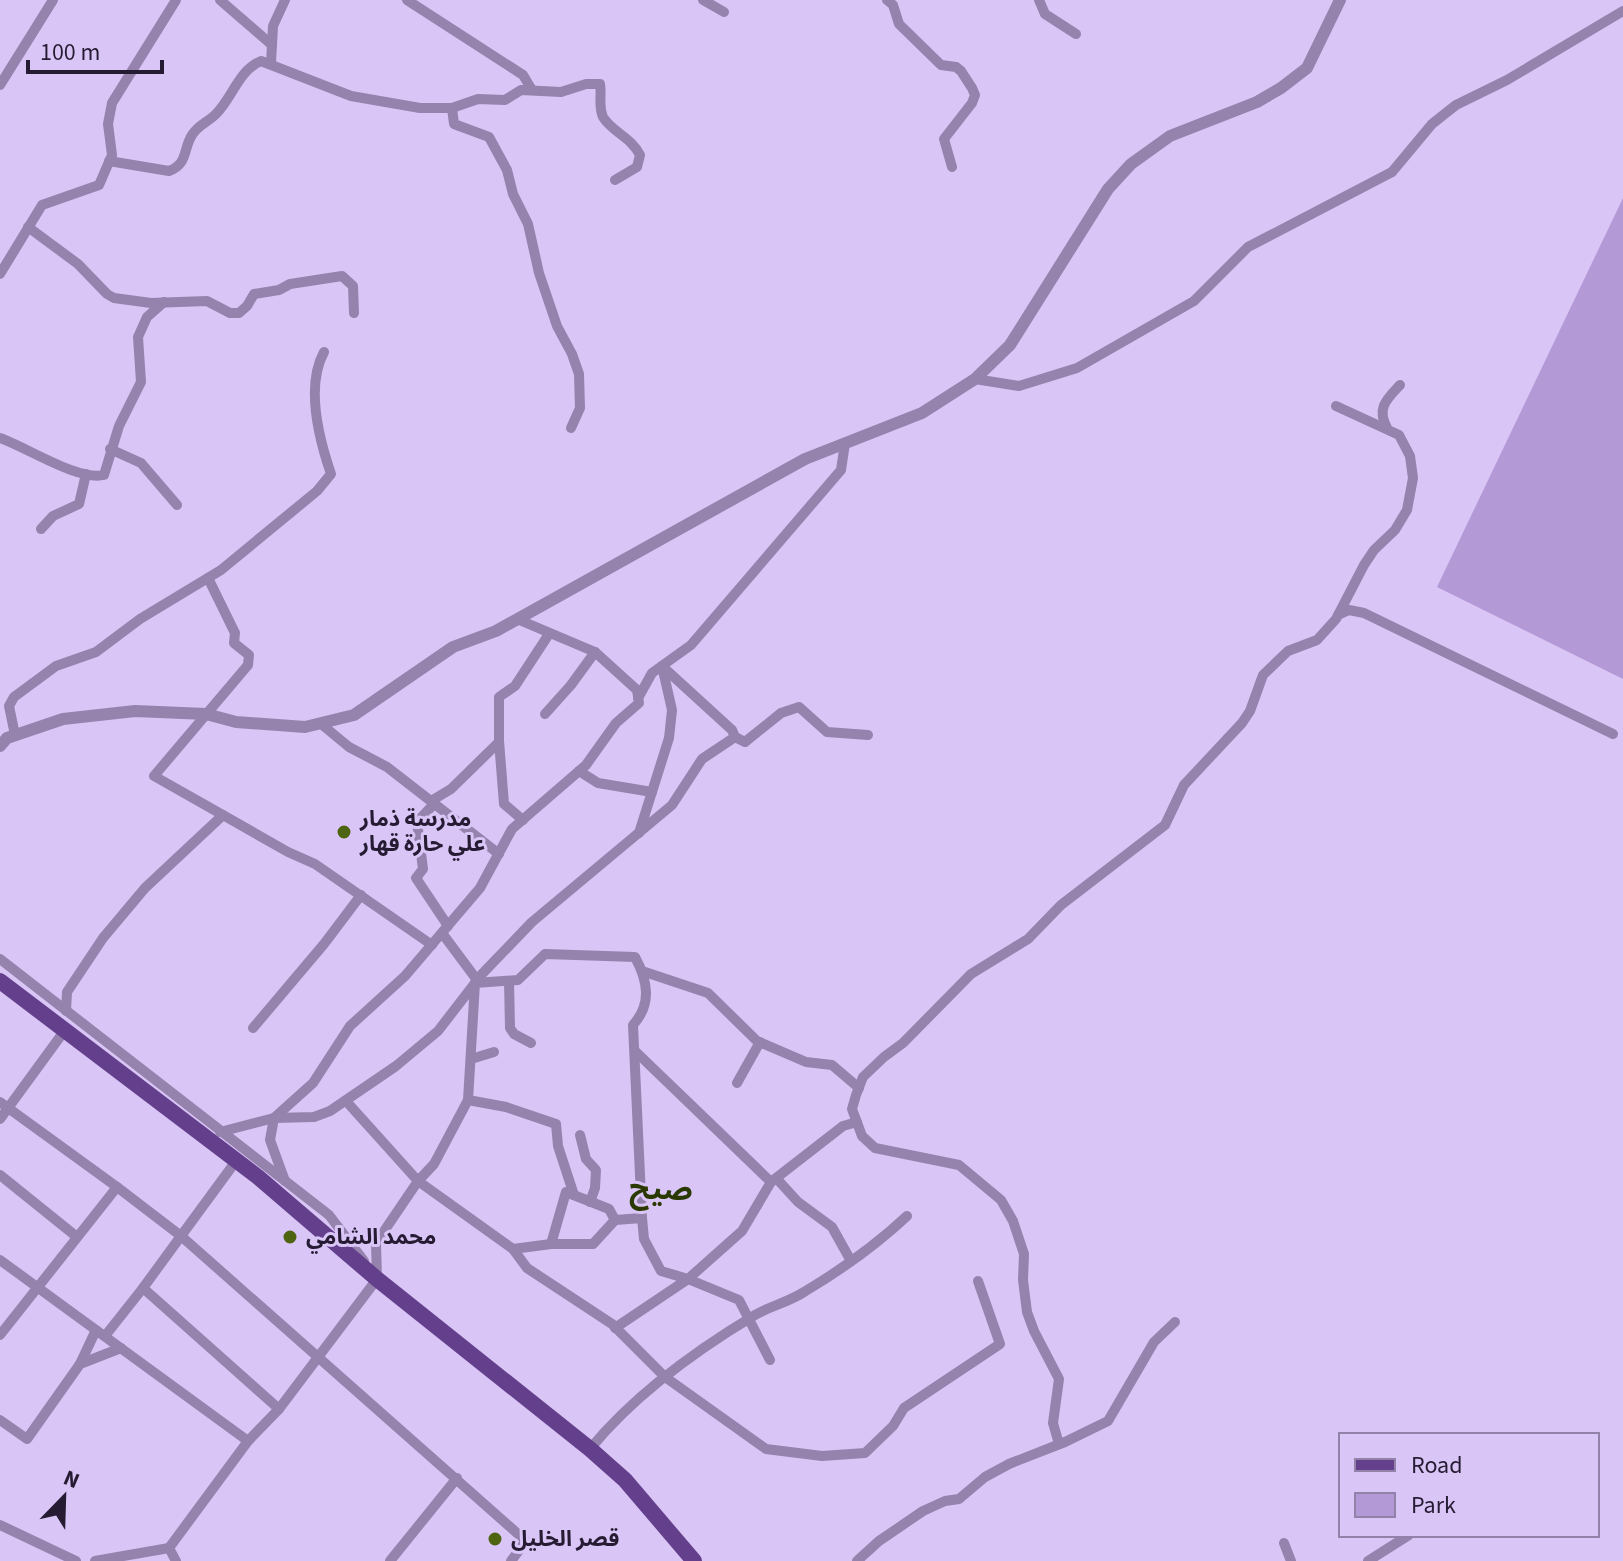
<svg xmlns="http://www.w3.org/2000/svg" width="1623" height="1561" font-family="'Source Sans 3','Noto Sans Arabic',sans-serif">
<rect width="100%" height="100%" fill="#dac5f7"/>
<path fill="#b399d5" d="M 1623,198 L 1623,679 L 1437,587 Z"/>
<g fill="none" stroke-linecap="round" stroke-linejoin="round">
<g stroke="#9583ae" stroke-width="10">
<path d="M 220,0 L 272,45"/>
<path d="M 407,0 L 523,75 L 532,90"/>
<path d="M 703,0 L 724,12"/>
<path d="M 887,0 L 893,5 L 899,24 L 941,65 L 956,67 L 961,71 L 972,88 L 975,95 L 972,103 L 944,139 L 952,167"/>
<path d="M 1039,0 L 1045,14 L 1076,34"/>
<path d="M 271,63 L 273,26 L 285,0"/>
<path d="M 0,85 L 53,0"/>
<path d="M 452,108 L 454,124 L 489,137 L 507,170 L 513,194 L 528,224 L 539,273 L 557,326 L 572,354 L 579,374 L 580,408 L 571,428"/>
<path d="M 109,161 L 169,171 C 188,164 183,149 192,135 C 198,125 208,122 216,114 C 233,97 238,71 261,61 L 351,96 L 420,108 L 452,108 L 478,99 L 505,100 L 521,90 L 561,92 L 586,84 L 600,84 C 602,95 598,106 603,117 C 612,132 631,137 640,155 L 637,167 L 615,180"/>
<path d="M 28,227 L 78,264 L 107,294 L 114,298 L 151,303 L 207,301 L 230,313 L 239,313 L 247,306 L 254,294 L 279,290 L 290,284 L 342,276 L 353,286 L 354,313"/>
<path d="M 0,274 L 42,205 L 99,185 L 112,155 L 108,124 L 112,103 L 176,0"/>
<path d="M 975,379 L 1019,386 L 1077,368 L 1194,301 L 1248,247 L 1392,172 L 1432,124 L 1456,105 L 1507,80 L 1623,11"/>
<path d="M 1387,428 C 1376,408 1387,399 1400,385"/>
<path d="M 0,438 C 26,447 78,481 104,475 L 119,426 L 141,382 L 138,337 L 147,317 L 164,302"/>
<path d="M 110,449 L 141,463 L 177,505"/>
<path d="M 41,529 L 53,516 L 79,504 L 86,474"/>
<path d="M 208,578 L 235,633 L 234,643 L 249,655 L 248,665 L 154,776 L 288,852 L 315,864 L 432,945"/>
<path d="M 1338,615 L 1349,610 L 1364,613 L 1613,734"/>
<path d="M 517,619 L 595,652 L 571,685 L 545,714"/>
<path d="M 663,667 L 732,730 L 735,737"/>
<path d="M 638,698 L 652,673 L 691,645 L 841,470 L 845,443"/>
<path d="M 320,723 L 349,747 L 387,767 L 499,854"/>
<path d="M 15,735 L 9,706 L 14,697 L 56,666 L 96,652 L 140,619 L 221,570 L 317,491 L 331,474 C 319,439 305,387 324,352"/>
<path d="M 499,741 L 504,804 L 523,820"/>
<path d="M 579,771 L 598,783 L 652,792"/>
<path d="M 431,801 L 451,789 L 499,742 L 499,697 L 515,686 L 549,634"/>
<path d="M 434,804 L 417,822 L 423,869 L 416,878 L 448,926"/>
<path d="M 639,833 L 669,738 L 672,710 L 662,666"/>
<path d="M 442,933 L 477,980"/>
<path d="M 0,959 L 329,1215 L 364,1261"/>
<path d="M 642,971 L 708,993 L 757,1041 L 806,1062 L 832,1065 L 859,1088"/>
<path d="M 509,981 L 510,1028 L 514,1034 L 531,1043"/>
<path d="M 66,1011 L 67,992 L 103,938 L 145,888 L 223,815"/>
<path d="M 253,1028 L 324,944 L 361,895"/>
<path d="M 635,1051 L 771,1182 L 843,1126 L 857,1122"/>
<path d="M 471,1059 L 494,1052"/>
<path d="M 737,1083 L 760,1042"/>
<path d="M 468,1100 L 506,1107 L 556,1124 L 558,1146 L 574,1195"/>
<path d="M 346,1101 L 418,1181 L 513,1249 L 527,1268 L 612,1324 L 665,1377 L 766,1449 L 822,1456 L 865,1453 L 893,1426 L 904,1408 L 1000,1344 L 978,1281"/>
<path d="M 0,1102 L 117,1187"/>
<path d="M 0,1119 L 65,1030"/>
<path d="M 220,1132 L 274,1118 L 313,1083 L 350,1026 L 405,976 L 480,888 L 512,829 L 586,765 L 616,723 L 639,703 L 637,690 L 595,652"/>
<path d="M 580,1135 L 586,1159 L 596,1170 L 595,1188 L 590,1202"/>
<path d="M 0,1175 L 77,1237"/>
<path d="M 777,1179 L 798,1202 L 832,1227 L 851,1261"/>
<path d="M 285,1181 L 270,1140 L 274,1118 L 314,1117 L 330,1111 L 396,1066 L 438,1031 L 482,974 L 532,922 L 672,805 L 702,759 L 735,737 L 745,742 L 781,713 L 799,707 L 827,732 L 868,735"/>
<path d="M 642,1218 L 644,1239 L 661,1271 L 688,1279 L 739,1300 L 770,1360"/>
<path d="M 551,1244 L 566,1192 L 609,1209 L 615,1220"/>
<path d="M 0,1260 L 248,1441"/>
<path d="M 143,1288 L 181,1236 L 526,1541 L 511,1561"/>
<path d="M 615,1328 L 688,1279 L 742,1231 L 771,1182"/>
<path d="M 0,1335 L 117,1187 L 181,1236 L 236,1161"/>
<path d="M 105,1336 L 143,1288 L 279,1409"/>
<path d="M 80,1364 L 96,1330"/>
<path d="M 0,1420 L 27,1439 L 80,1364 L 121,1348"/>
<path d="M 1059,1444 L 1053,1423 L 1059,1379 L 1034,1331 L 1027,1312 L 1023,1280 L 1024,1254 L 1013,1221 L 1001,1200 L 959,1165 L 875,1148 L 862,1136 L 852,1109 L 856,1095 L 863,1077 L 884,1057 L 903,1043 L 971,974 L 1028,939 L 1061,905 L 1165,825 L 1184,785 L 1242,723 L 1250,711 L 1263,675 L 1288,651 L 1317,640 L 1336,619 L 1364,565 L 1374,550 L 1395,530 L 1407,510 L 1413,478 L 1410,456 L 1399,435 L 1336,406"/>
<path d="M 590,1449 C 634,1395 695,1351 755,1315 C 770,1306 789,1302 804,1292 C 841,1270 876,1245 907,1216"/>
<path d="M 0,1525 L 76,1561"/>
<path d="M 1284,1543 L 1291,1561"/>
<path d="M 169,1548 L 176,1561"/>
<path d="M 95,1561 L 169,1548 L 248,1441 L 279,1409 L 377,1279 L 376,1243 L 418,1181 L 434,1164 L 468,1100 L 475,983 L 518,980 L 545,954 L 635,957 C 648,981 652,1004 633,1025 L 642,1218 L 615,1220 L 593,1244 L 551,1244 L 513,1249"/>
<path d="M 390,1561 L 457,1478"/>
<path d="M 857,1561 L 879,1541 L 923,1511 L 945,1501 L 959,1499 L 985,1477 L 1009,1464 L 1065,1442 L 1108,1421 L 1154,1342 L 1175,1322"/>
<path d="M 1368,1561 L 1409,1535"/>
</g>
<path stroke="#9583ae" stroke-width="12" d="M 0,746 L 7,738 L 63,719 L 135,711 L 206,714 L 236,722 L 305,727 L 354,715 L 453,647 L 496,631 L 805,459 L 922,413 L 975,379 L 1010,345 L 1108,189 L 1131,164 L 1170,136 L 1257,102 L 1281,88 L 1307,68 L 1340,0"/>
<path stroke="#64408c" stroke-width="16" d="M 0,981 L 258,1177 L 377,1279 L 590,1449 L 625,1480 L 694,1561"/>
</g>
<g fill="#4e6411" stroke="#dac5f7" stroke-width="3">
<circle cx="344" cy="832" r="8"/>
<circle cx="290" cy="1237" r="8"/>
<circle cx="495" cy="1539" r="8"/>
</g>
<g text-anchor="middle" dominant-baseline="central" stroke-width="6" stroke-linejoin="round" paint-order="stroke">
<g font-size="22" font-weight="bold" fill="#251b32" stroke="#dac5f7" text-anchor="start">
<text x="360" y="819">مدرسة ذمار<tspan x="360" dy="25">علي حارة قهار</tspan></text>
<text x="306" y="1237">محمد الشامي</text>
<text x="511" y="1539">قصر الخليل</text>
</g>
<g font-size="30" font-weight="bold" fill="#2a3900" stroke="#dac5f7">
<text x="661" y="1189">صيح</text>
</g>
</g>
<rect x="1339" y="1433" width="260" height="104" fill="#dac5f7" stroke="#9281a8" stroke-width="2"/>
<rect x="1355" y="1459" width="40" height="12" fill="#64408c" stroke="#9281a8" stroke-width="2"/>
<text x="1411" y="1473" font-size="24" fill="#251b32">Road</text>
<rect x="1355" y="1493" width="40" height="24" fill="#b399d5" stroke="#9281a8" stroke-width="2"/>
<text x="1411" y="1513" font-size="24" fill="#251b32">Park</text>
<g transform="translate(64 1497) rotate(23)" stroke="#dac5f7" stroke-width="6" paint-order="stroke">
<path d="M0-6L14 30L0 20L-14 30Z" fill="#251b32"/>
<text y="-12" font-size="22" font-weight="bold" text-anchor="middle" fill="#251b32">N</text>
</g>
<path d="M28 60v12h134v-12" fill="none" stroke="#251b32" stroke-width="4"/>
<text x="40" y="60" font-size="24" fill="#251b32" stroke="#dac5f7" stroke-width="6" paint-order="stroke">100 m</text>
</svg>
